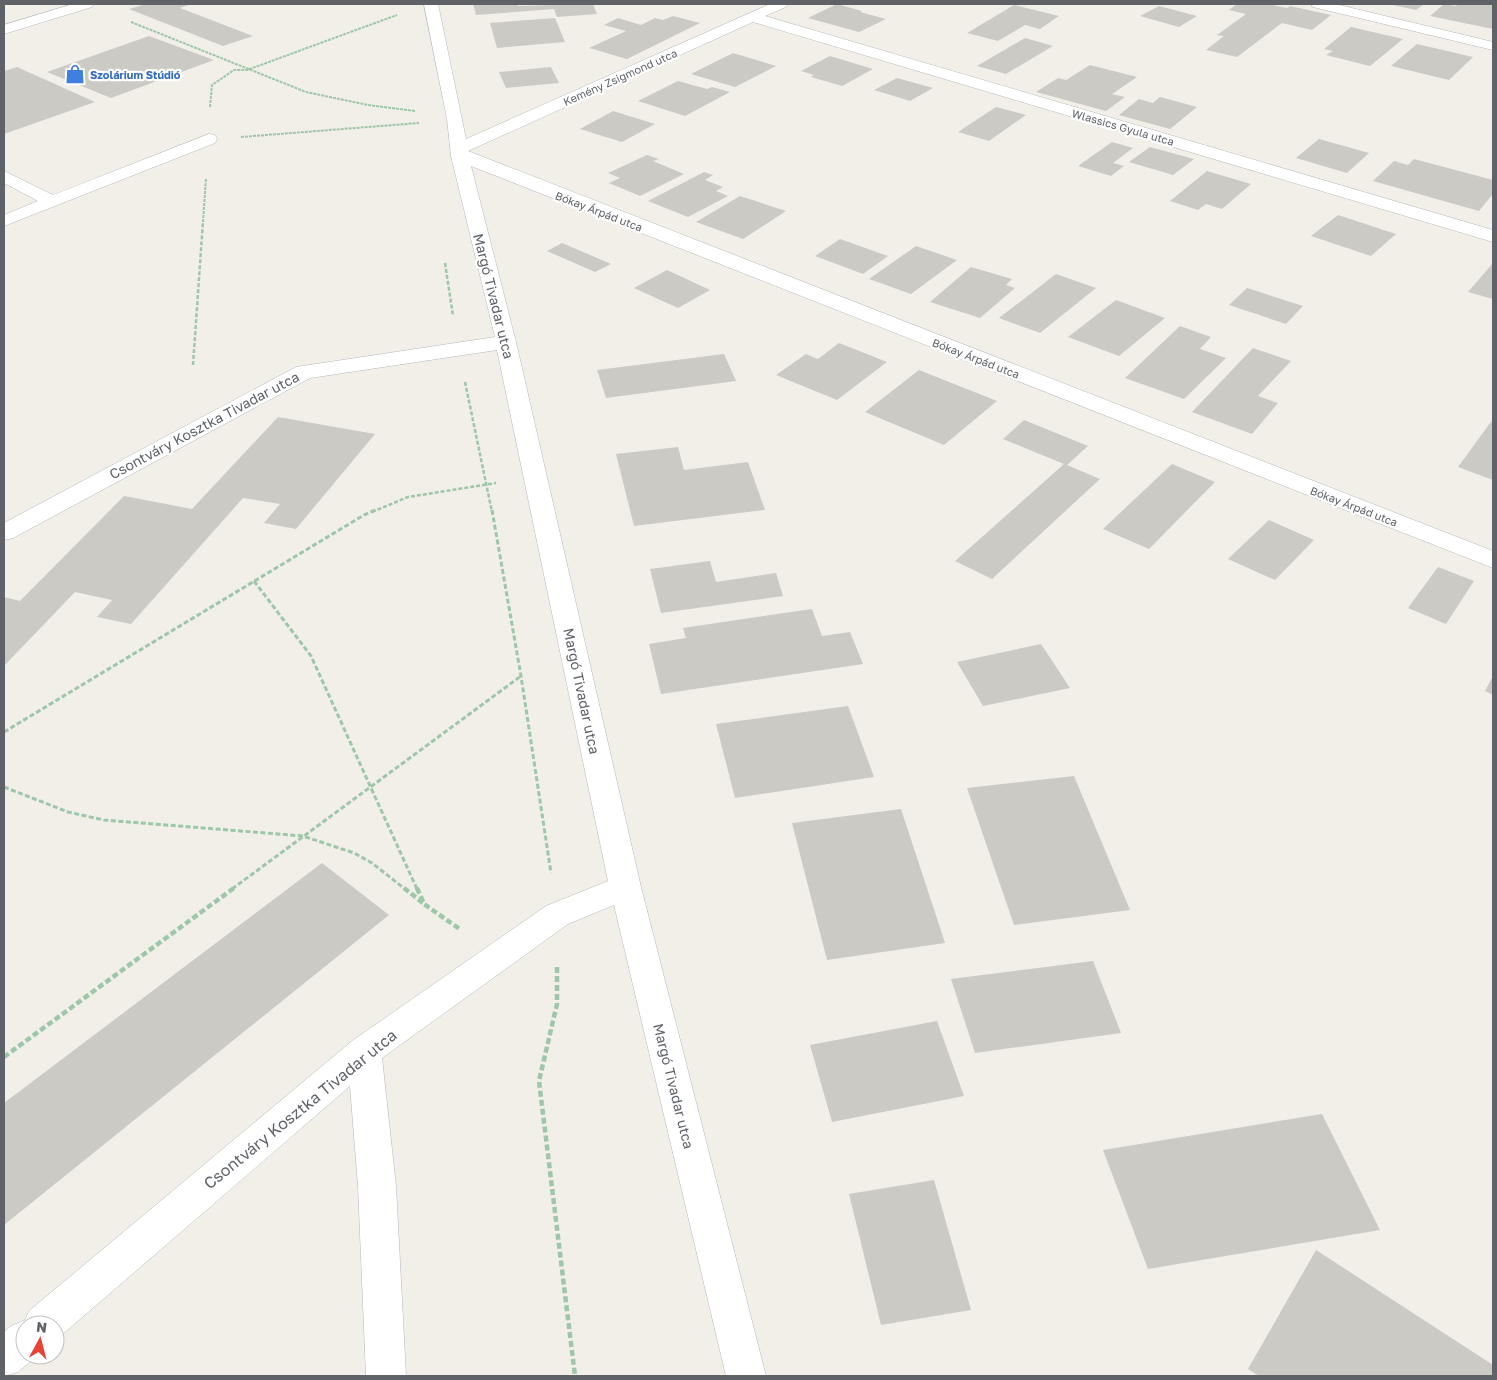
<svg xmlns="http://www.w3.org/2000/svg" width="1497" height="1380" font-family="'Golos Text',sans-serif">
<rect width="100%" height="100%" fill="#f1efe8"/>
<g fill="#cccac5">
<path d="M 146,4 L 191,4 L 180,8 L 253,36 L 223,46 L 129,9 Z"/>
<path d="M 473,4 L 517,4 L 518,6 L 588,4 L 593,4 L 597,14 L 557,17 L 554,9 L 476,15 Z"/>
<path d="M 837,4 L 862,11 L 860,12 L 886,19 L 859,32 L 808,18 Z"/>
<path d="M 1237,4 L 1267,4 L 1287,8 L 1290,6 L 1331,15 L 1312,30 L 1282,23 L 1237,57 L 1206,50 L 1224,36 L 1217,35 L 1246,14 L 1229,10 Z"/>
<path d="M 1388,4 L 1424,4 L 1416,10 Z"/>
<path d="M 1444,4 L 1456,6 L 1458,4 L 1493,4 L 1493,29 L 1430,16 Z"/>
<path d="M 1014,5 L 1059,16 L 1040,29 L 1025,25 L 998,41 L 967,33 Z"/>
<path d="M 1159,6 L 1197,16 L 1179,27 L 1140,16 Z"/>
<path d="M 673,16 L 700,23 L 627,59 L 589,48 L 626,31 L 604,25 L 618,18 L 641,25 L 655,18 L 663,20 Z"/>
<path d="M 555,18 L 565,42 L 497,48 L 490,23 Z"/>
<path d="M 1351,27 L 1403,39 L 1370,66 L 1326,55 L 1333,51 L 1324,49 Z"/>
<path d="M 149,36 L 214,60 L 111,98 L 47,72 Z"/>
<path d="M 1025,38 L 1053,46 L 1006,74 L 977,66 Z"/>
<path d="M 1417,44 L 1473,57 L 1449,80 L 1391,66 Z"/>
<path d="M 733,53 L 776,66 L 735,87 L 691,74 Z"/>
<path d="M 830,56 L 873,69 L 842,86 L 811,77 L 814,75 L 801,71 Z"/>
<path d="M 1090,65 L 1137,77 L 1112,94 L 1125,97 L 1106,111 L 1036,92 L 1058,78 L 1066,80 Z"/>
<path d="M 17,67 L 95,102 L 4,134 L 4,71 Z"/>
<path d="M 551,67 L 559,83 L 506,88 L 499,72 Z"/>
<path d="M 897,78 L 933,88 L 910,101 L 874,90 Z"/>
<path d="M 678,81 L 707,89 L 712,87 L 730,92 L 685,116 L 638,101 Z"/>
<path d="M 1160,97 L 1197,107 L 1170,129 L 1119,115 L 1139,99 L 1153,103 Z"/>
<path d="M 996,107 L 1026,115 L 989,141 L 958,132 Z"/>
<path d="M 613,111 L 655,124 L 622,142 L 580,129 Z"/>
<path d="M 1319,139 L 1369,153 L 1347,173 L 1296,158 Z"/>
<path d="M 1112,142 L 1133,148 L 1113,163 L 1124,166 L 1111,176 L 1078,166 Z"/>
<path d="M 1150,147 L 1194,159 L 1173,175 L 1129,162 Z"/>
<path d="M 647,155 L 659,159 L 653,161 L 684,174 L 640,196 L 609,183 L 620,178 L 608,173 Z"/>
<path d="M 1414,159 L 1493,180 L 1493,194 L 1479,211 L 1373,181 L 1394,161 L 1408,165 Z"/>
<path d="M 1207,171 L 1251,184 L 1222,209 L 1206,204 L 1198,210 L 1170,201 Z"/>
<path d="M 704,172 L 713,175 L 705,180 L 723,187 L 716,191 L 728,196 L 688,217 L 648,201 Z"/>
<path d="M 740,196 L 786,211 L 743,239 L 696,222 Z"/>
<path d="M 1338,215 L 1396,234 L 1371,256 L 1311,236 Z"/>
<path d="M 840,239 L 888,256 L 863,274 L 815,256 Z"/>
<path d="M 562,243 L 611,264 L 595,272 L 547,251 Z"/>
<path d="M 916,246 L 957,260 L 911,294 L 869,279 Z"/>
<path d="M 1493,263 L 1493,299 L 1468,292 Z"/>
<path d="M 971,267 L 1012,279 L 1006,285 L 1015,288 L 980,318 L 930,302 Z"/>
<path d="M 667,270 L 710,290 L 678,308 L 634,288 Z"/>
<path d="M 1056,274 L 1096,288 L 1040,333 L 999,318 Z"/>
<path d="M 1247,288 L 1303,306 L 1286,324 L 1229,305 Z"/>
<path d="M 1116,300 L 1165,318 L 1119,356 L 1068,337 Z"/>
<path d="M 1180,326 L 1211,337 L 1200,349 L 1226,358 L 1184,399 L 1125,378 Z"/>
<path d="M 839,343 L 887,362 L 837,400 L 776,375 L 806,354 L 818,359 Z"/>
<path d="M 1253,348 L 1291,361 L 1258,396 L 1278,403 L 1252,434 L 1192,412 Z"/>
<path d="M 724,354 L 736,381 L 606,398 L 597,370 Z"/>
<path d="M 919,370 L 997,401 L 944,445 L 865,412 Z"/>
<path d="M 278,417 L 375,434 L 296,529 L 264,523 L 280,504 L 243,498 L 131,624 L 97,617 L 112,600 L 75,592 L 4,666 L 4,597 L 20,601 L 124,496 L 192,509 Z"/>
<path d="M 1493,419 L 1493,480 L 1458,467 Z"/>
<path d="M 1024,420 L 1088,446 L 1067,465 L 1100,479 L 992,579 L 955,561 L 1064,464 L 1003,439 Z"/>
<path d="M 678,447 L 684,470 L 748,462 L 765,510 L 634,526 L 616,454 Z"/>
<path d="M 1172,464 L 1215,482 L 1149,549 L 1103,529 Z"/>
<path d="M 1269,520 L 1314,540 L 1275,580 L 1228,559 Z"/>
<path d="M 710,561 L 716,582 L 776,573 L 783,596 L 661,613 L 650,569 Z"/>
<path d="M 1438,567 L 1474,581 L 1446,624 L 1408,608 Z"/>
<path d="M 812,609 L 822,636 L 850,632 L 863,664 L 661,694 L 649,644 L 686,638 L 683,628 Z"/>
<path d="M 1041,644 L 1070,688 L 983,706 L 957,662 Z"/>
<path d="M 1493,676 L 1493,695 L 1485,691 Z"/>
<path d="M 848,706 L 874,777 L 735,798 L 716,724 Z"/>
<path d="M 1074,776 L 1130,910 L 1014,925 L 967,788 Z"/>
<path d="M 901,809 L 945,943 L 827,960 L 792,823 Z"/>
<path d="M 322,863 L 389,915 L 4,1225 L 4,1103 Z"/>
<path d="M 1093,961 L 1121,1033 L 975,1053 L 951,979 Z"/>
<path d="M 937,1021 L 964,1096 L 832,1122 L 810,1045 Z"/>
<path d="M 1322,1114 L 1380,1230 L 1148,1269 L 1103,1150 Z"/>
<path d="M 934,1180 L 971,1310 L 881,1325 L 849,1194 Z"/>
<path d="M 1316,1250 L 1493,1365 L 1493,1376 L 1259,1376 L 1248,1369 Z"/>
</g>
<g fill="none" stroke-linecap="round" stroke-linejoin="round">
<defs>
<g id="minor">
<path d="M 73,4 L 94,4 L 92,7 L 4,34 L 4,25 Z"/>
<path d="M 424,4 L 438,4 L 466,139 L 770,4 L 788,4 L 786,7 L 765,16 L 1493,230 L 1493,242 L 753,22 L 468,151 L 1493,551 L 1493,568 L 471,166 L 516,342 L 641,887 L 766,1376 L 726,1376 L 614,905 L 568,924 L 382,1058 L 396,1186 L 406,1376 L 366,1376 L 358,1186 L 350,1086 L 57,1339 L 55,1340 L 55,1325 L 25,1325 L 25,1355 L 38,1355 L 18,1372 L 4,1376 L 4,1332 L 11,1326 L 25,1320 L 29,1311 L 352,1041 L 546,906 L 608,881 L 497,350 L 310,378 L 13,538 L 4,540 L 4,523 L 296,367 L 495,337 L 451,156 L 447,119 Z"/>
<path d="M 1311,4 L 1335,4 L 1493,42 L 1493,50 L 1313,7 Z"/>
<path d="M 209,134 L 215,135 L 217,139 L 215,143 L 4,226 L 4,215 L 38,201 L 4,183 L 4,171 L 53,195 Z"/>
</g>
</defs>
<use href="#minor" stroke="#b5b8bc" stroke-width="1"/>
<g stroke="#9cc7a9" stroke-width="2" stroke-dasharray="3 1" stroke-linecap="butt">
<path d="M 131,22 L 306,92 L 368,105 L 415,111"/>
<path d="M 210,107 L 212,85 L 234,70 L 247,70 L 397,15"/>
<path d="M 241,137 L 419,123"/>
<path d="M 203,222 L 206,178"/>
</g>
<g stroke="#9cc7a9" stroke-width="2.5" stroke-dasharray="4 2" stroke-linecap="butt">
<path d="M 445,263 L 453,316"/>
<path d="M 193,365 L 203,221"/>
<path d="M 465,382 L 492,512"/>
<path d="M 372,512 L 408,497 L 496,483"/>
</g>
<g stroke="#9cc7a9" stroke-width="3" stroke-dasharray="5 2.5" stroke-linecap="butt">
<path d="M 492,510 L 521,676 L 551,873"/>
<path d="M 254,581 L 311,656 L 417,889"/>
<path d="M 4,732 L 364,515 L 375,510"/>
<path d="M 4,787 L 68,812 L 104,820 L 303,836 L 354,853 L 372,863 L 405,889"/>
<path d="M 232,889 L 521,676"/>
</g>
<g stroke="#9cc7a9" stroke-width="4.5" stroke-dasharray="6 3" stroke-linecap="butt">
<path d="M 404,888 L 423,903"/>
<path d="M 417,888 L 424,904 L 461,930"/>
<path d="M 557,967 L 557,1004 L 539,1081 L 575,1376"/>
<path d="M 4,1057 L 234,888"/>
</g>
<use href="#minor" fill="#fff" fill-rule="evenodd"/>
</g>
<defs>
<symbol id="shop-bare" viewBox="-9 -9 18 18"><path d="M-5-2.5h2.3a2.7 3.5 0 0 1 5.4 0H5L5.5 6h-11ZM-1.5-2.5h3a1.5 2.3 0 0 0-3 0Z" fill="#3f7fe0" stroke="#fff" stroke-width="2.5" paint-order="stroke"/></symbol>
</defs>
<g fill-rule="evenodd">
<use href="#shop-bare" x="61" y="60" width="28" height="28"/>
</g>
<g text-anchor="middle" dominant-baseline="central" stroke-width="4.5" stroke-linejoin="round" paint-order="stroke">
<g font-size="11" font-weight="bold" fill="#366cbe" stroke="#fff" text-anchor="start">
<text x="90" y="74">Szolárium Stúdió</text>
</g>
<g font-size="11" fill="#5f6368" stroke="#fff">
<text transform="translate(620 77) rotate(-24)">Kemény Zsigmond utca</text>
<text transform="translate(1123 127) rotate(16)">Wlassics Gyula utca</text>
<text transform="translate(599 211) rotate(21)">Bókay Árpád utca</text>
<text transform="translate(976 358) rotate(21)">Bókay Árpád utca</text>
<text transform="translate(1354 506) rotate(21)">Bókay Árpád utca</text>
</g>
<g font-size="14" fill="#5f6368" stroke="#fff">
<text transform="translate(494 296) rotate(76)">Margó Tivadar utca</text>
<text transform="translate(204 425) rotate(-28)">Csontváry Kosztka Tivadar utca</text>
<text transform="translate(582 691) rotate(78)">Margó Tivadar utca</text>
<text transform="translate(674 1086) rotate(76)">Margó Tivadar utca</text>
</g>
<g font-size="16" fill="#5f6368" stroke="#fff">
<text transform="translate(300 1109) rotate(-39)">Csontváry Kosztka Tivadar utca</text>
</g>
</g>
<rect width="1497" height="1380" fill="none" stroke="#5f6368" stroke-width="10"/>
<g transform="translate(40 1340) rotate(7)"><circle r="24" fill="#ffffff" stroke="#bfc1c3"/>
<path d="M0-4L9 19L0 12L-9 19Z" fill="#ea4335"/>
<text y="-8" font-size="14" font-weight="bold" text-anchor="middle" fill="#5f6368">N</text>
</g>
</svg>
